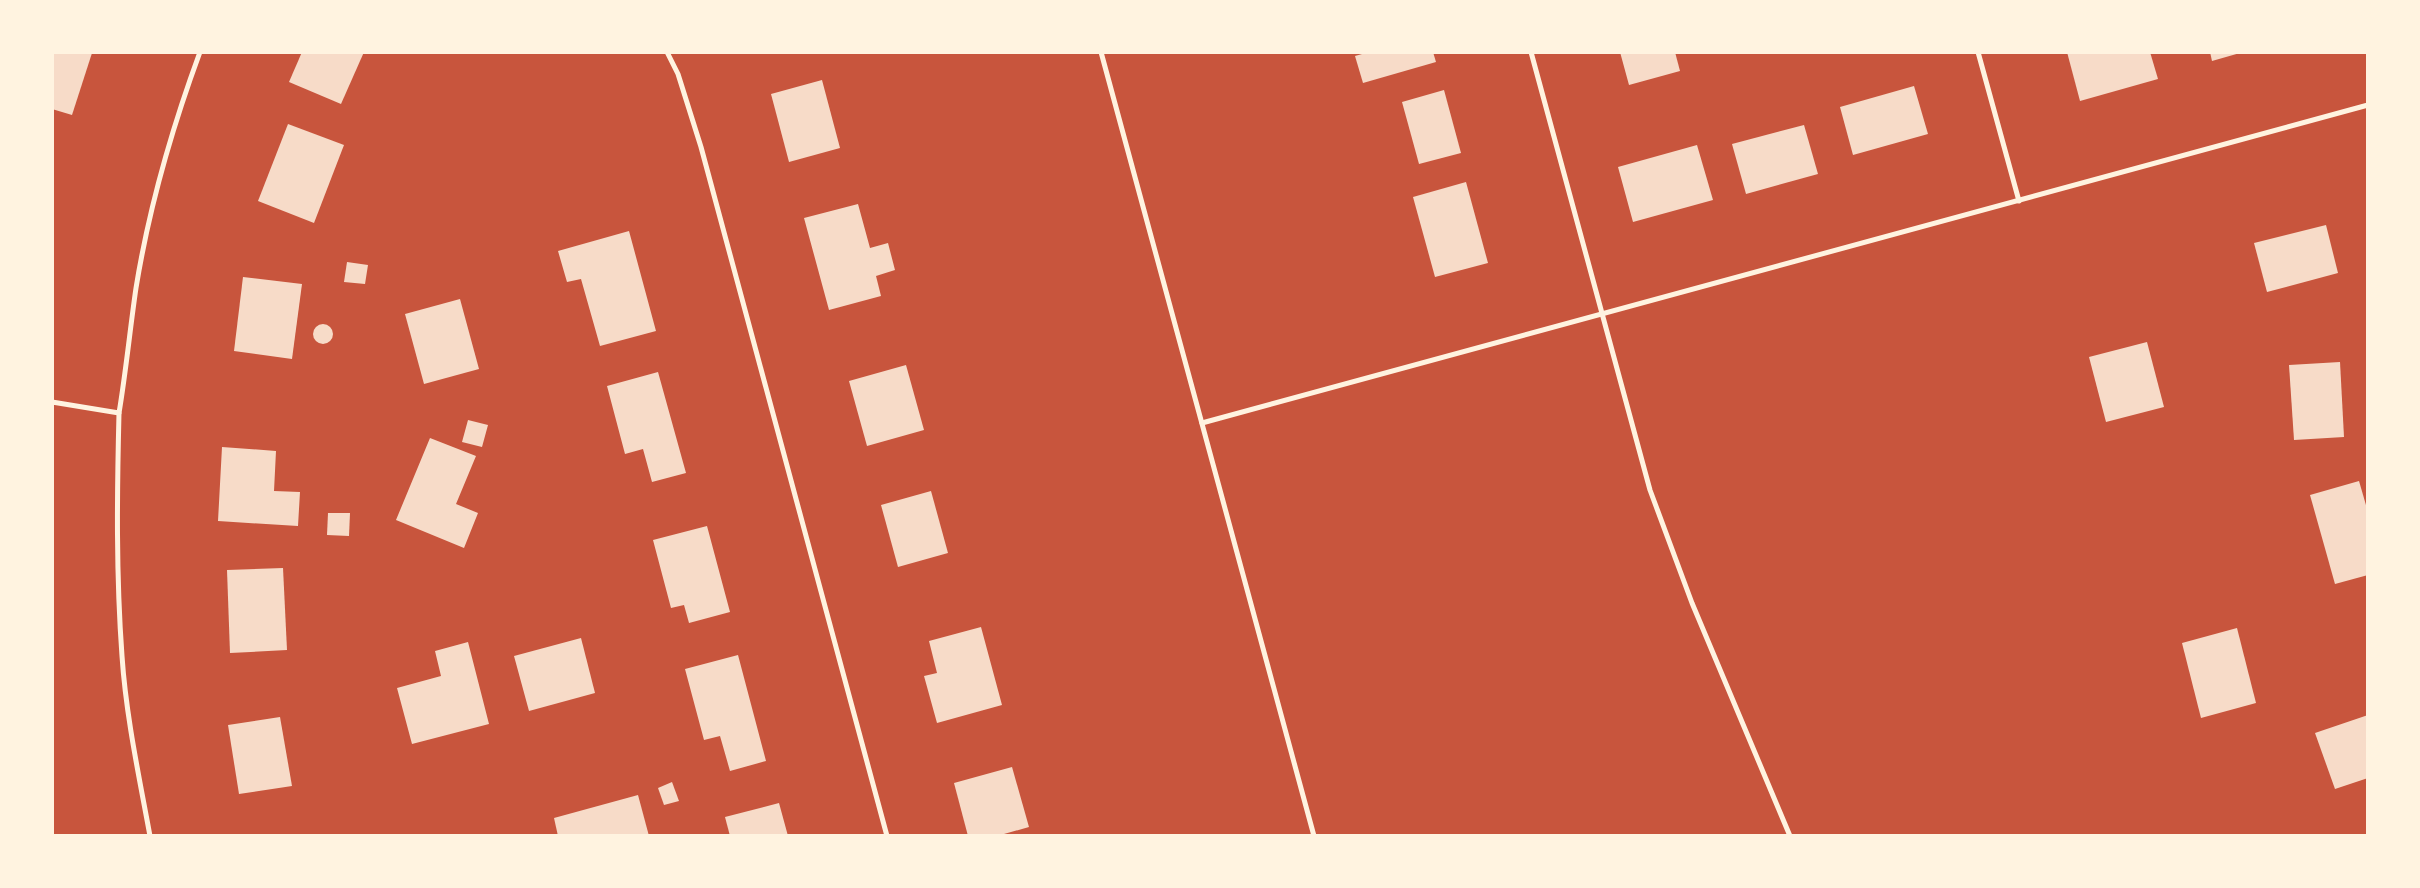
<svg xmlns="http://www.w3.org/2000/svg" width="2420" height="888" font-family="Raleway,sans-serif">
<rect width="100%" height="100%" fill="#c8553d"/>
<g fill="#f7dbc8">
<path d="M 52,52 L 92,53 L 72,115 L 52,109 Z"/>
<path d="M 302,52 L 364,52 L 341,104 L 289,82 Z"/>
<path d="M 1369,52 L 1433,52 L 1436,62 L 1363,83 L 1355,56 Z"/>
<path d="M 1620,52 L 1675,52 L 1680,71 L 1629,85 Z"/>
<path d="M 2067,52 L 2150,52 L 2158,79 L 2080,101 Z"/>
<path d="M 2210,52 L 2240,52 L 2240,53 L 2212,61 Z"/>
<path d="M 822,80 L 840,148 L 789,162 L 771,94 Z"/>
<path d="M 1914,86 L 1928,134 L 1853,155 L 1840,107 Z"/>
<path d="M 1444,90 L 1461,153 L 1419,164 L 1402,102 Z"/>
<path d="M 288,124 L 344,145 L 314,223 L 258,201 Z"/>
<path d="M 1804,125 L 1818,174 L 1746,194 L 1732,144 Z"/>
<path d="M 1697,145 L 1713,200 L 1633,222 L 1618,167 Z"/>
<path d="M 1466,182 L 1488,263 L 1435,277 L 1413,197 Z"/>
<path d="M 858,204 L 870,248 L 888,243 L 895,270 L 876,276 L 881,296 L 829,310 L 804,218 Z"/>
<path d="M 2326,225 L 2338,273 L 2267,292 L 2254,243 Z"/>
<path d="M 629,231 L 656,331 L 600,346 L 581,279 L 567,282 L 558,251 Z"/>
<path d="M 347,262 L 368,265 L 365,284 L 344,282 Z"/>
<path d="M 243,277 L 302,284 L 292,359 L 234,351 Z"/>
<path d="M 460,299 L 479,369 L 424,384 L 405,314 Z"/>
<circle cx="323" cy="334" r="10"/>
<path d="M 2147,342 L 2164,407 L 2106,422 L 2089,357 Z"/>
<path d="M 2340,362 L 2344,437 L 2294,440 L 2289,365 Z"/>
<path d="M 906,365 L 924,430 L 867,446 L 849,381 Z"/>
<path d="M 658,372 L 686,473 L 652,482 L 643,449 L 625,454 L 607,386 Z"/>
<path d="M 468,420 L 488,425 L 482,447 L 462,442 Z"/>
<path d="M 430,438 L 476,456 L 456,504 L 478,513 L 464,548 L 396,520 Z"/>
<path d="M 222,447 L 276,451 L 274,491 L 300,492 L 298,526 L 218,521 Z"/>
<path d="M 2359,481 L 2368,512 L 2368,575 L 2335,584 L 2310,495 Z"/>
<path d="M 931,491 L 948,553 L 898,567 L 881,505 Z"/>
<path d="M 328,513 L 350,513 L 349,536 L 327,535 Z"/>
<path d="M 707,526 L 730,612 L 689,623 L 684,605 L 671,608 L 653,540 Z"/>
<path d="M 283,568 L 287,650 L 230,653 L 227,570 Z"/>
<path d="M 981,627 L 1002,705 L 937,723 L 924,676 L 937,673 L 929,641 Z"/>
<path d="M 2237,628 L 2256,703 L 2201,718 L 2182,643 Z"/>
<path d="M 581,638 L 595,693 L 529,711 L 514,656 Z"/>
<path d="M 468,642 L 489,724 L 412,744 L 397,688 L 441,676 L 435,651 Z"/>
<path d="M 738,655 L 766,761 L 730,771 L 720,736 L 704,740 L 685,669 Z"/>
<path d="M 2368,715 L 2368,778 L 2335,789 L 2315,733 Z"/>
<path d="M 280,717 L 292,786 L 239,794 L 228,725 Z"/>
<path d="M 1012,767 L 1029,827 L 997,836 L 968,836 L 954,783 Z"/>
<path d="M 672,782 L 679,801 L 664,805 L 658,788 Z"/>
<path d="M 638,795 L 649,836 L 558,836 L 554,818 Z"/>
<path d="M 779,803 L 788,836 L 730,836 L 725,817 Z"/>
</g>
<g fill="none" stroke-linecap="round" stroke-linejoin="round">
<g stroke="#fff3e0" stroke-width="5">
<path d="M 667,52 L 678,74 L 701,147 L 887,836"/>
<path d="M 1101,52 L 1314,836"/>
<path d="M 1531,52 L 1650,490 L 1692,603 L 1790,836"/>
<path d="M 1978,52 L 2019,201"/>
<path d="M 52,402 L 119,413 C 126,371 130,329 136,288 C 149,208 172,128 200,52"/>
<path d="M 119,413 C 117,494 116,574 122,656 C 126,716 139,776 150,836"/>
<path d="M 1202,423 L 2368,105"/>
</g>
</g>
<rect width="2420" height="888" fill="none" stroke="#fff3e0" stroke-width="108"/>
</svg>
